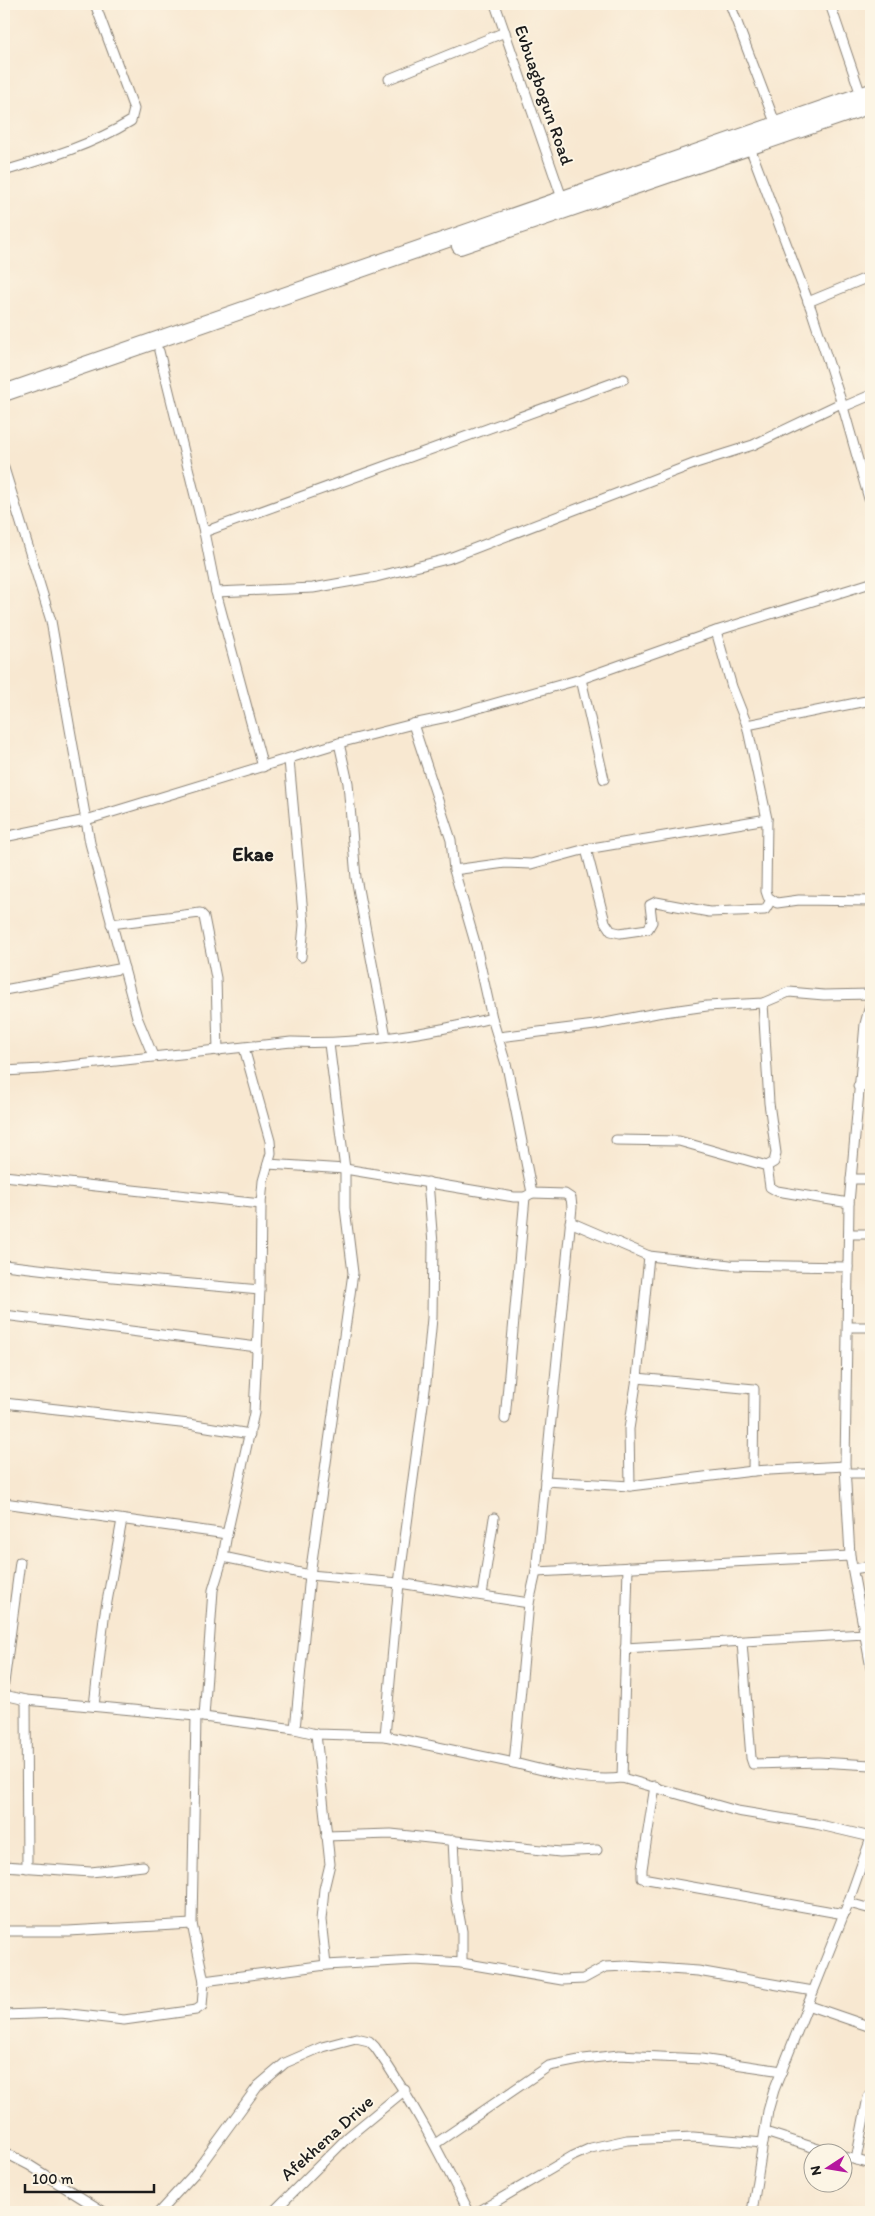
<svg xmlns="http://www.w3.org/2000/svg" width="875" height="2216" font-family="Itim,sans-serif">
<rect width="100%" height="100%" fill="#fcf5e5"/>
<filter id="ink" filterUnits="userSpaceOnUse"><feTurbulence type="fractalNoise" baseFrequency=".02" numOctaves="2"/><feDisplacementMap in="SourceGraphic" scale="10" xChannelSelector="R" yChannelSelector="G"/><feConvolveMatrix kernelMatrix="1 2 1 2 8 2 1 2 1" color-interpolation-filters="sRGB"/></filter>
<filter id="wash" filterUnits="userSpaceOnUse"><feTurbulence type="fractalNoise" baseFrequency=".0096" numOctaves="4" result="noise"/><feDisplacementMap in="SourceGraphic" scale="20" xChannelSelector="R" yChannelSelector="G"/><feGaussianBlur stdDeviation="1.12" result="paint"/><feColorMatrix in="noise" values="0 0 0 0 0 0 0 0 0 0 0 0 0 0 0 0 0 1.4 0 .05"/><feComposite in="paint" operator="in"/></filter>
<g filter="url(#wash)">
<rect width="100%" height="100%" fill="#f8e8d1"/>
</g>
<g filter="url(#ink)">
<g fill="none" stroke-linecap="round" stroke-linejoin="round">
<defs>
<g id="street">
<path d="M 495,4 L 562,198"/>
<path d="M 730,4 L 776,125"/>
<path d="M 830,4 L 861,95"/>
<path d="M 389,79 L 505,32"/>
<path d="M 749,145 L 811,309 L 843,407 L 871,506"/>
<path d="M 4,171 C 48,158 92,145 131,121 L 134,109 L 95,4"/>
<path d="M 808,302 L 871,276"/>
<path d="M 159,351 L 204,532 L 216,592 L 263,767"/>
<path d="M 843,407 L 871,395"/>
<path d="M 4,468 L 51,621 L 90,843 L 137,1017 L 153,1056"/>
<path d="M 204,532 L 624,379"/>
<path d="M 216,592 L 313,588 L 376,577 L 447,559 L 696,463 L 753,445 L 841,403"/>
<path d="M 716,631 L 732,687 L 747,725 L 767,819 L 766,891 L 768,897 L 777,903 L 799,900 L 871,901"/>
<path d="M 581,679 L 604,779"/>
<path d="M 413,724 L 451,840 L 454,870 L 476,946 L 492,1018 L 508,1071 L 532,1193 L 565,1194 L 571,1198 L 572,1207 L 536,1572 L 529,1603 L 514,1763 C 549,1772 586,1782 622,1778 L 737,1811 L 816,1824 L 871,1837"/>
<path d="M 747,725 L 871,700"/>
<path d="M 339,743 L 348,783 L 356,878 L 386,1037"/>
<path d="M 289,760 L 304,925 L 301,957"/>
<path d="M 4,837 L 86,820 L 339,743 L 413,724 L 447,717 L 581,679 L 716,631 L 871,583"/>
<path d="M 586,849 L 605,922 L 611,931 L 620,933 L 648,929 L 652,922 L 650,905 L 656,902 L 709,912 L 765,910 L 771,900"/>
<path d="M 454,870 L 505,863 L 531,864 L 586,849 L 767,819"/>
<path d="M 111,924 L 200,913 L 204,917 L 216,978 L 218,1051"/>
<path d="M 4,990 L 124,968"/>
<path d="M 871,1002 L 865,1024 L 849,1203 L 845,1466 L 850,1556 L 871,1668"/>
<path d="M 499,1037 L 595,1025 L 657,1013 L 707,1006 L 763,1003 L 789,992 L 824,995 L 871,994"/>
<path d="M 4,1071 L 42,1069 L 291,1042 C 359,1045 426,1034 492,1018"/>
<path d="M 858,1086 L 871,1087"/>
<path d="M 616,1140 L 679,1141 L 767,1166 L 774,1162 L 776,1153 L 769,1103 L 763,1003"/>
<path d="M 268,1164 L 345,1169 L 514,1197 L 525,1197 L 532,1193"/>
<path d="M 767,1166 L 770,1187 L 777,1191 L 849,1203"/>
<path d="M 4,1176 L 261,1204"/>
<path d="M 851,1179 L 871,1179"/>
<path d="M 570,1222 L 649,1256 L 637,1378 L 629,1429 L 630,1486"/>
<path d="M 849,1234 L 871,1234"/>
<path d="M 649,1256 L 730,1265 L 848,1267"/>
<path d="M 4,1265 L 90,1275 L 260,1290"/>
<path d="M 4,1315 L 257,1347"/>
<path d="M 848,1327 L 871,1327"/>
<path d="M 637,1378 L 754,1389 L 753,1471"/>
<path d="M 4,1403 L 189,1424 L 250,1434"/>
<path d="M 505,1419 L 525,1197"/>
<path d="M 846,1473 L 871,1473"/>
<path d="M 545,1481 L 630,1486 L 753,1471 L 845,1466"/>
<path d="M 4,1503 L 227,1534 L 254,1413 L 260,1290 L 261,1204 L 263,1181 L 271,1153 L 270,1141 L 244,1048"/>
<path d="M 223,1557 L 310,1575 L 399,1583 L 529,1603"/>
<path d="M 853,1569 L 871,1566"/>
<path d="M 536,1572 L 850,1556"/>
<path d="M 482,1595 L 494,1518"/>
<path d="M 742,1642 L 751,1758 L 753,1764 L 818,1762 L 871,1765"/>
<path d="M 625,1648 L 865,1634"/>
<path d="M 4,1683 L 20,1562"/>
<path d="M 4,1695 L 26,1700 L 196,1716 L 295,1729 L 316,1734 L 385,1736 L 514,1763"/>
<path d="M 26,1700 L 27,1868"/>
<path d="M 94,1706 L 104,1618 L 122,1520"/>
<path d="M 204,1717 L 213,1590 L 223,1557 L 227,1534"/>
<path d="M 295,1729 L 310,1575 L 353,1273 L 345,1208 L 345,1169 L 329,1044"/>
<path d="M 316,1734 L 330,1864 L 324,1889 L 321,1920 L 326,1965"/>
<path d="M 385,1736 L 399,1583 L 426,1382 L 432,1318 L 433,1244 L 428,1182"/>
<path d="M 622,1778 L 628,1567"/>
<path d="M 655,1786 L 642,1869 L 642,1878 L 844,1914"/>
<path d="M 326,1836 L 391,1834 L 560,1852 L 597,1850"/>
<path d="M 453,1840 L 456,1899 L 462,1931 L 462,1963"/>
<path d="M 4,1866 L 91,1872 L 143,1866"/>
<path d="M 849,1903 L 871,1909"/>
<path d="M 4,1931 L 68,1931 L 192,1924"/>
<path d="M 204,1981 L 326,1965 L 415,1960 L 462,1963 L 562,1980 L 583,1979 L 605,1967 L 626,1966 L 698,1971 L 813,1991"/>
<path d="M 807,2005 L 871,2027"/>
<path d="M 4,2015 L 61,2013 L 124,2020 L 196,2010 L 202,2006 L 204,1981 L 192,1924 L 196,1716"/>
<path d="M 765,2132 L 834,2154"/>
<path d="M 435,2144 L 549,2066 L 584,2059 L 619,2055 L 701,2059 L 782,2071"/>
<path d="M 4,2152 L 29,2165 L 104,2212"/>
<path d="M 842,2156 L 871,2164"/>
<path d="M 856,2160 L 868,2097"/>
<path d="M 159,2212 L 194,2174 L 258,2086 L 285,2063 L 322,2047 L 356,2038 L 369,2041 L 375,2047 C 413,2101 440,2154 469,2212"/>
<path d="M 273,2212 L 349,2136 L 405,2090"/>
<path d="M 478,2212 L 573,2156 L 591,2148 L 627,2140 L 693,2137 L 763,2143"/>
<path d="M 752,2212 L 768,2111 L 774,2090 L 847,1906 L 871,1838"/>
</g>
<g id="highway">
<path d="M 460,246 L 871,105"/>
<path d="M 4,393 L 871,92"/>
</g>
</defs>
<use href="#street" stroke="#8a8276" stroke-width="11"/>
<use href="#highway" stroke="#8a8276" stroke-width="18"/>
<use href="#street" stroke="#fff" stroke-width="9"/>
<use href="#highway" stroke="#fff" stroke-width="16"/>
</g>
</g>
<g text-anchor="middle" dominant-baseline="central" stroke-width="4" stroke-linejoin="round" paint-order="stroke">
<g font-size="18" fill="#1c1c1c" stroke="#fcf5e5">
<text transform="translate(544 95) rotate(71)">Evbuagbogun Road</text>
<text transform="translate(327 2138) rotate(-42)">Afekhena Drive</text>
</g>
<g font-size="20" font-weight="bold" fill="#1c1c1c" stroke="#fcf5e5">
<text x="253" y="854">Ekae</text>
</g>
</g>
<rect width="875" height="2216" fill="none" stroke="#fcf5e5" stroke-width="20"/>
<g transform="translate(828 2168) rotate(258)"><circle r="24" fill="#fcf5e5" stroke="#a29e95"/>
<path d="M0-4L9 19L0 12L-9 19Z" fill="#b5179e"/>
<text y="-8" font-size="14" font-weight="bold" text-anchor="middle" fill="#1c1c1c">N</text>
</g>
<path d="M25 2184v8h129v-8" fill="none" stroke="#1c1c1c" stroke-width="2.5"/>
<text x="32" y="2184" font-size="15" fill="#1c1c1c" stroke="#fcf5e5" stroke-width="4" paint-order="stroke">100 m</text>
</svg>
